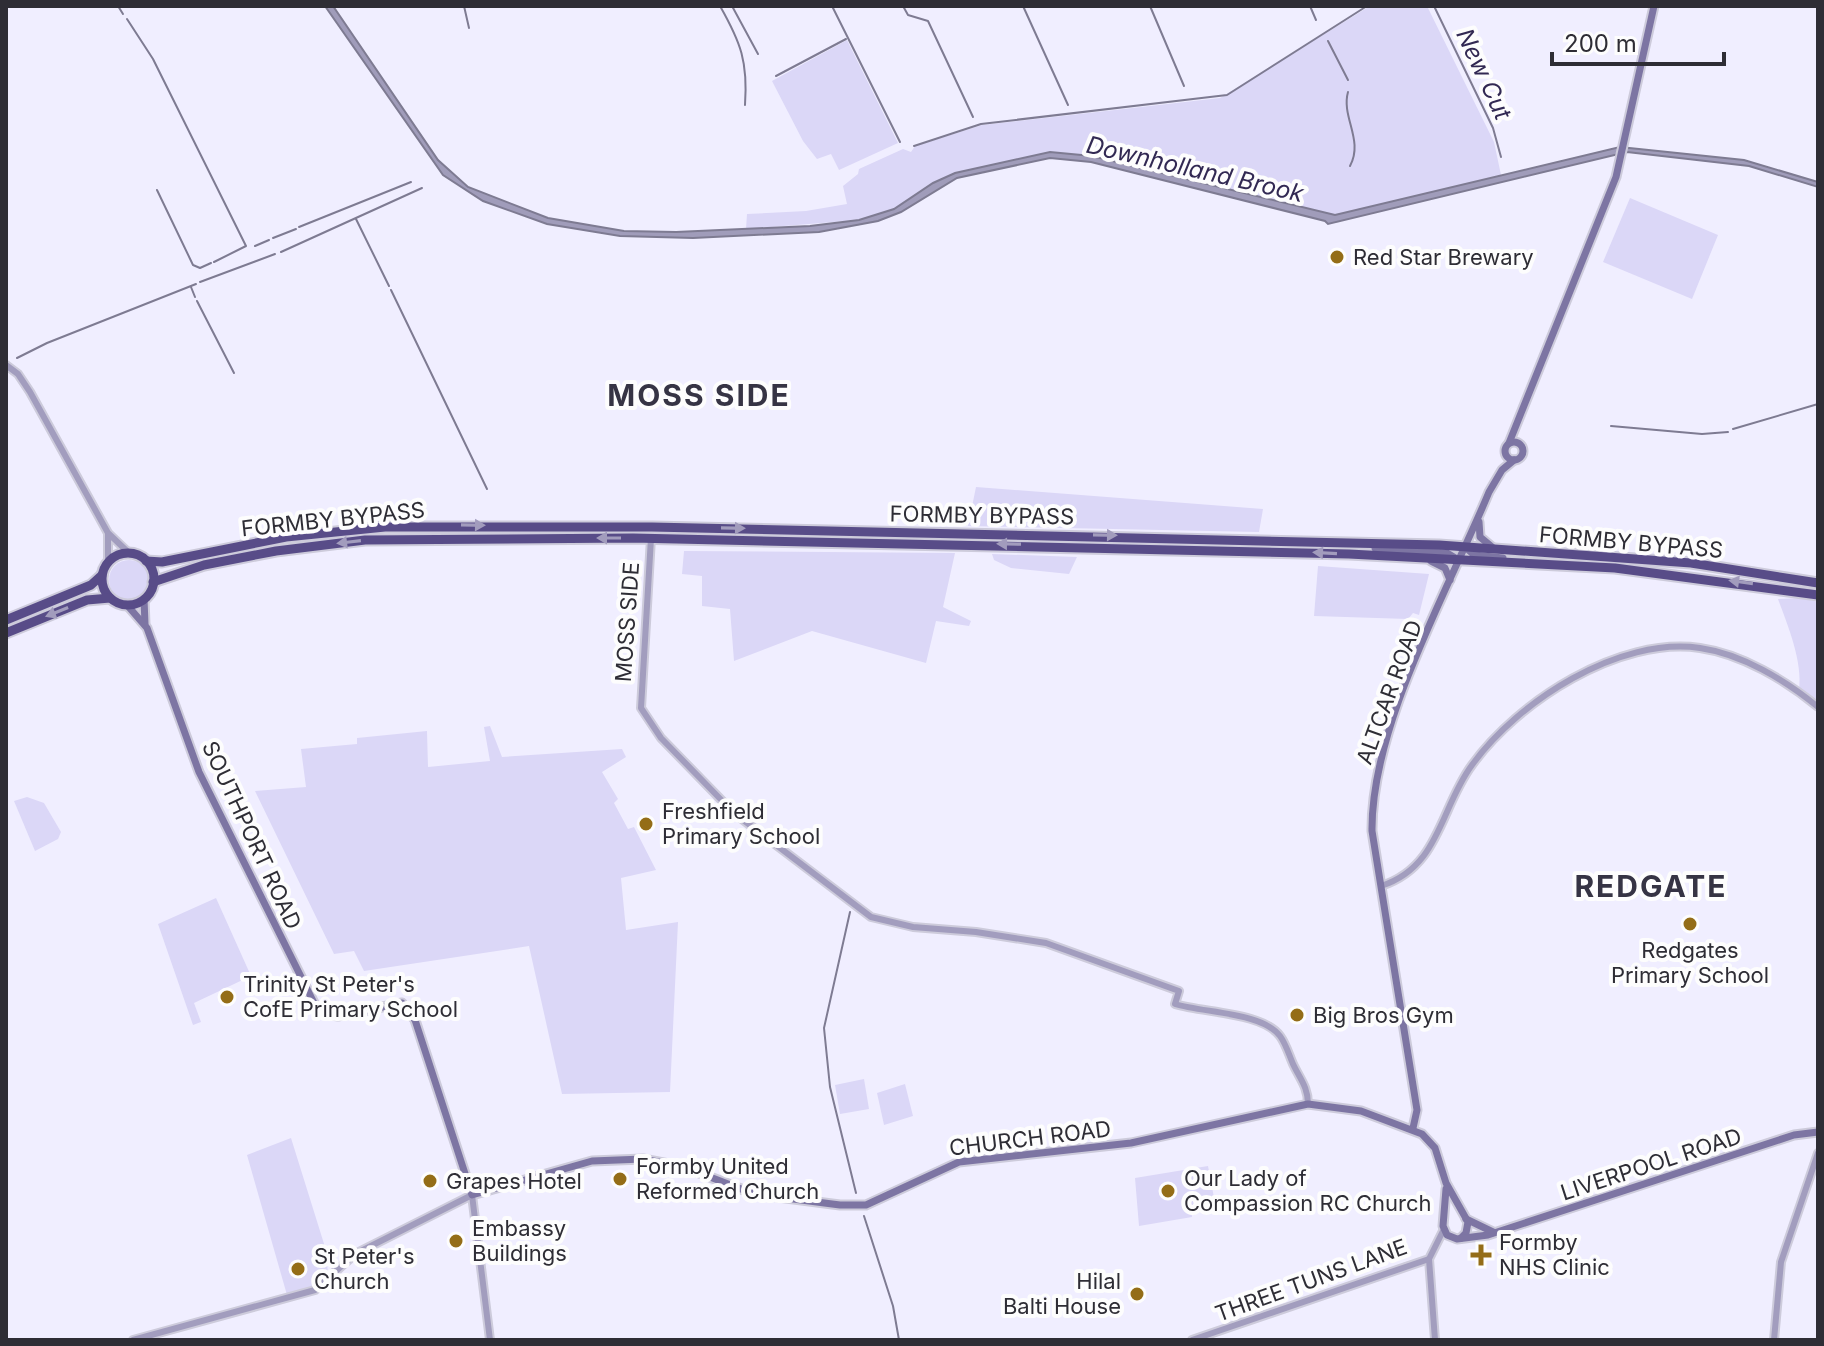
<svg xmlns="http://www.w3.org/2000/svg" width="1824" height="1346" font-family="Inter,sans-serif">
<rect width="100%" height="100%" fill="#f0eeff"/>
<g fill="#dbd7f7">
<path d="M 1370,6 L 1427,6 L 1494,142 L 1501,175 L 1335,215 L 1092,156 L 1050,152 L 955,173 L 933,183 L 894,209 L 859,220 L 746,229 L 747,214 L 806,211 L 847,204 L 843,186 L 858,174 L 859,169 L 903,149 L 911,152 L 915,146 L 982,125 L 1220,98 Z"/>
<path d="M 847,40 L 898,143 L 839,170 L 831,154 L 817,159 L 803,141 L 772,81 Z"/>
<path d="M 1630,198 L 1718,235 L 1692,299 L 1603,262 Z"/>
<path d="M 976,487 L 1263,509 L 1259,532 L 968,526 Z"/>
<path d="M 684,551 L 955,553 L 943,607 L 971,621 L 969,626 L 936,621 L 926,663 L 812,631 L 734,661 L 730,609 L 702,606 L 702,576 L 682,574 Z"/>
<path d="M 992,554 L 1077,557 L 1069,574 L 1011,568 L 994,560 Z"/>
<circle cx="129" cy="580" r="20"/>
<path d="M 1318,566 L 1429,574 L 1419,615 L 1413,613 L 1408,619 L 1314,616 Z"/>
<path d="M 1801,598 L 1818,602 L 1818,704 L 1799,691 C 1803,662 1788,626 1778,599 Z"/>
<path d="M 490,726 L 502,757 L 622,749 L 626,757 L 602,772 L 618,799 L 614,803 L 628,829 L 634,827 L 656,870 L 621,878 L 626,930 L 678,922 L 670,1092 L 562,1094 L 529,946 L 364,971 L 354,951 L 334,954 L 255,791 L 306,787 L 301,749 L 357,744 L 357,738 L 427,731 L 428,767 L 490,761 L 484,727 Z"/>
<path d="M 27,797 L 44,803 L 61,832 L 58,839 L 35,851 L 14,801 Z"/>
<path d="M 216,898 L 251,976 L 194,1003 L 201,1022 L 193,1025 L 158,924 Z"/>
<path d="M 864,1079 L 869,1109 L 840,1114 L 835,1085 Z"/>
<path d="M 905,1084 L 913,1116 L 884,1125 L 877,1093 Z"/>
<path d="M 291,1138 L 325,1247 L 321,1249 L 323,1263 L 327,1263 L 328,1274 L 316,1286 L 287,1295 L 247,1155 Z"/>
<path d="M 1208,1166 L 1215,1203 L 1191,1208 L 1192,1217 L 1139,1226 L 1135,1178 Z"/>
</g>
<path fill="#a09cba" stroke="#7e7b92" stroke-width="2" d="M 325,6 L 333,6 L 438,160 L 468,187 L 548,218 L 624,231 L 676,232 L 810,226 L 859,220 L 894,209 L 933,183 L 955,173 L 1050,152 L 1092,156 L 1335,215 L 1620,147 L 1744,160 L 1818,182 L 1818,187 L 1749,166 L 1627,152 L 1328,224 L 1325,221 L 1091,162 L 1050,158 L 957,178 L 901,212 L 878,221 L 819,232 L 693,238 L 620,236 L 547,224 L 483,201 L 443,175 Z"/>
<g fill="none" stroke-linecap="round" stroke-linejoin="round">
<g stroke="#7e7b92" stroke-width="2">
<path d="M 118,6 L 123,14"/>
<path d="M 464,6 L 469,28"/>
<path d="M 720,6 C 741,43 748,62 745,105"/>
<path d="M 732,6 L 758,54"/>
<path d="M 832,6 L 900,142"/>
<path d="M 903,6 L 908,15 L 928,21 L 973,117"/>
<path d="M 1023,6 L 1068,105"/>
<path d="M 1150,6 L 1184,86"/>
<path d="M 1310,6 L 1316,20"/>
<path d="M 1434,6 L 1493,128 L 1501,157"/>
<path d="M 127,19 L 153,59 L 246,246 L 214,262"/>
<path d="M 1328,41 L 1348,80"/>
<path d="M 776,76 L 846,39"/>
<path d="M 1348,92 C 1341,117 1364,140 1350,166"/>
<path d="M 914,146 L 981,124 L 1227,95 L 1367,6"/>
<path d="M 157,190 L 193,265 L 200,268 L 211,263"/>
<path d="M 356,219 L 389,286"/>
<path d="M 299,227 L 411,182"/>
<path d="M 273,238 L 296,229"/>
<path d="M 255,246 L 269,240"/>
<path d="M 281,252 L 422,188"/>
<path d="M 200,282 L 275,254"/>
<path d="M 191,287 L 195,297"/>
<path d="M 391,290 L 487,489"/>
<path d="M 197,301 L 234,373"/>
<path d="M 17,358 L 47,343 L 196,284"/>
<path d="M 1611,426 L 1702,434 L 1728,432"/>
<path d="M 1733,429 L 1818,404"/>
<path d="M 850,912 L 824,1028 L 830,1087 L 856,1193"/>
<path d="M 864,1216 L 893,1306 L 899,1340"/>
</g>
<defs>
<g id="tertiary">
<path d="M 6,365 L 18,374 L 30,392 L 108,533 L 129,553"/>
<path d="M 108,534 L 108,562"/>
<path d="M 651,538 L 641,708 L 661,738 L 734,813 L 871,917 L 913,927 L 976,932 L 1046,943 L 1179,991 L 1175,1004 C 1204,1013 1262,1012 1280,1036 C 1286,1044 1289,1055 1293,1064 C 1300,1079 1308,1087 1308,1104"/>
<path d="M 1381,886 C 1440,867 1440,808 1472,765 C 1517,702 1619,636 1700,648 C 1742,654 1785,680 1818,707"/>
<path d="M 1429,1259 L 1435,1340"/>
<path d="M 133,1340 L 315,1290 L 355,1254 L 472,1195 L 490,1340"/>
<path d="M 1192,1340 L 1429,1259 L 1444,1229"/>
<path d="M 1774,1340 L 1781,1262 L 1818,1153"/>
</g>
<g id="secondary">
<circle cx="1514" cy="451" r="9"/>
<path d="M 1509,443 L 1616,177 L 1654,6"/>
<path d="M 1479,522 L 1480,537 L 1492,547"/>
<path d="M 1465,547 L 1474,555 L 1503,558"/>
<path d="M 1375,548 L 1447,553 L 1457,559"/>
<path d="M 1431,561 L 1445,568 L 1450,580"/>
<path d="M 144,599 L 145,624"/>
<path d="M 127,605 L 147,628 L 199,772 L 319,1013 L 338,1016 L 402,1003 L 415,1020 L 472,1195 L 592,1161 L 643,1159 L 684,1167 L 754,1194 L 840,1205 L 866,1205 L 959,1162 L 1131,1143 L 1308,1104 L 1361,1111 L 1422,1134 L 1435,1148 L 1446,1183 L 1468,1222 L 1466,1233 L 1461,1238"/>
<path d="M 1413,1128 L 1417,1110 L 1372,831 C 1371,725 1448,591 1489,492 L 1502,470 L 1514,460"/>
<path d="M 1446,1189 L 1443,1226 L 1447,1235 L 1457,1239 L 1488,1235 L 1794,1135 L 1818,1132"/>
<path d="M 1466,1219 L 1493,1232"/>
</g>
<g id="trunk">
<circle cx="128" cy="579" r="26"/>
<path d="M 146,561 L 162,562 L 286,537 L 385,527 L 652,527 L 1439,545 L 1691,563 L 1818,583"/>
<path d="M 153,582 L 204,565 L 276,551 L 365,540 L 633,538 L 1349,554 L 1615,568 L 1818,595"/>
<path d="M 6,620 L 91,585 L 102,575"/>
<path d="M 6,633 L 87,600 L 110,598"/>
</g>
</defs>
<use href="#tertiary" stroke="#cdcbdb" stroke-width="10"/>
<use href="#secondary" stroke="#cdcbdb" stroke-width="11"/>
<use href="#trunk" stroke="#cdcbdb" stroke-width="13"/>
<use href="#tertiary" stroke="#a29dbe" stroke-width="6"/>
<use href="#secondary" stroke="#7d75a3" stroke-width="7"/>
<use href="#trunk" stroke="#584c88" stroke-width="9"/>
</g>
<defs><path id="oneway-solid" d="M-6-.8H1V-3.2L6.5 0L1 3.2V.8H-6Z" transform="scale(2)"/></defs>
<g fill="#a29cbd">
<use href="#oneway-solid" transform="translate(473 525) rotate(1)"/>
<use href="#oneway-solid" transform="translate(733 528) rotate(1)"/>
<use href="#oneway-solid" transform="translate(1105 535) rotate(1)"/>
<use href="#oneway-solid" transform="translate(609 538) rotate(-180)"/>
<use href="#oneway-solid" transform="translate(349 542) rotate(173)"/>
<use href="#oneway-solid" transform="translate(1009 544) rotate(-179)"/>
<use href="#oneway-solid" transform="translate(1325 553) rotate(-177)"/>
<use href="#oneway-solid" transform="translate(1741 582) rotate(-172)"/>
<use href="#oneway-solid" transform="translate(57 612) rotate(158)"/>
</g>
<g fill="#946d17" stroke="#fdfdfd" stroke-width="3">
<circle cx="1337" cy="257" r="8"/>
<circle cx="646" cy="824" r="8"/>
<circle cx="1690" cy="924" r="8"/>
<circle cx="227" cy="997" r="8"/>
<circle cx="1297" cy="1015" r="8"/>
<circle cx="620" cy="1179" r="8"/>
<circle cx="430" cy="1181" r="8"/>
<circle cx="1168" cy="1191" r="8"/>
<circle cx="456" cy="1241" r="8"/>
<path d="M1477 1243h8v8h8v8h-8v8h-8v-8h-8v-8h8z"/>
<circle cx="298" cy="1269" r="8"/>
<circle cx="1137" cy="1294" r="8"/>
</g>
<g text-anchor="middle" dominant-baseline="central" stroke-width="8" stroke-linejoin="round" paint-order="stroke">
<g font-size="22" fill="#2e2d35" stroke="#fdfdfd" text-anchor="start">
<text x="1353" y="257">Red Star Brewary</text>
<text x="662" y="811">Freshfield<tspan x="662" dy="25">Primary School</tspan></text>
<text x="1690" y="950" text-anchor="middle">Redgates<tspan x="1690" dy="25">Primary School</tspan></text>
<text x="243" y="984">Trinity St Peter's<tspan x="243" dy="25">CofE Primary School</tspan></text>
<text x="1313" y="1015">Big Bros Gym</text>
<text x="636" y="1166">Formby United<tspan x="636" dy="25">Reformed Church</tspan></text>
<text x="1184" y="1178">Our Lady of<tspan x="1184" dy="25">Compassion RC Church</tspan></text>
<text x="446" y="1181">Grapes Hotel</text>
<text x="472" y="1228">Embassy<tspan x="472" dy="25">Buildings</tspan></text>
<text x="1499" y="1242">Formby<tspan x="1499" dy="25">NHS Clinic</tspan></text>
<text x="314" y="1256">St Peter's<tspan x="314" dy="25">Church</tspan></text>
<text x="1121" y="1281" text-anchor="end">Hilal<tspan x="1121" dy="25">Balti House</tspan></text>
</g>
<g font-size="22" fill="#2e2d35" stroke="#fdfdfd">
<text transform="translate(982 515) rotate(1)">FORMBY BYPASS</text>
<text transform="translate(333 519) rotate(-6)">FORMBY BYPASS</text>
<text transform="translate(1631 542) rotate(5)">FORMBY BYPASS</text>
<text transform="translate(627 622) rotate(-86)">MOSS SIDE</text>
<text transform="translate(1389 692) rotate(-70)">ALTCAR ROAD</text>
<text transform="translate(252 835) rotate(65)">SOUTHPORT ROAD</text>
<text transform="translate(1030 1138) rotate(-7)">CHURCH ROAD</text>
<text transform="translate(1651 1164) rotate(-18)">LIVERPOOL ROAD</text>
<text transform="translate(1311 1280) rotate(-20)">THREE TUNS LANE</text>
</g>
<g font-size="24" font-style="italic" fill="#322953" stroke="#fdfdfd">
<text transform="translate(1484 74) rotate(65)">New Cut</text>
<text transform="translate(1195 169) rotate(13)">Downholland Brook</text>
</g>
<g font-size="30" font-weight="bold" letter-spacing="2" fill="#363444" stroke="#fdfdfd">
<text x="699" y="395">MOSS SIDE</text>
<text x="1651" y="886">REDGATE</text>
</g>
</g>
<rect width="1824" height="1346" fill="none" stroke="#2e2d35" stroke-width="16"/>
<path d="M1552 52v12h172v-12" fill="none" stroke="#2e2d35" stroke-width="4"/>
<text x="1564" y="52" font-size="24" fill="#2e2d35" stroke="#fdfdfd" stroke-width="6" paint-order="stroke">200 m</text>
</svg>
